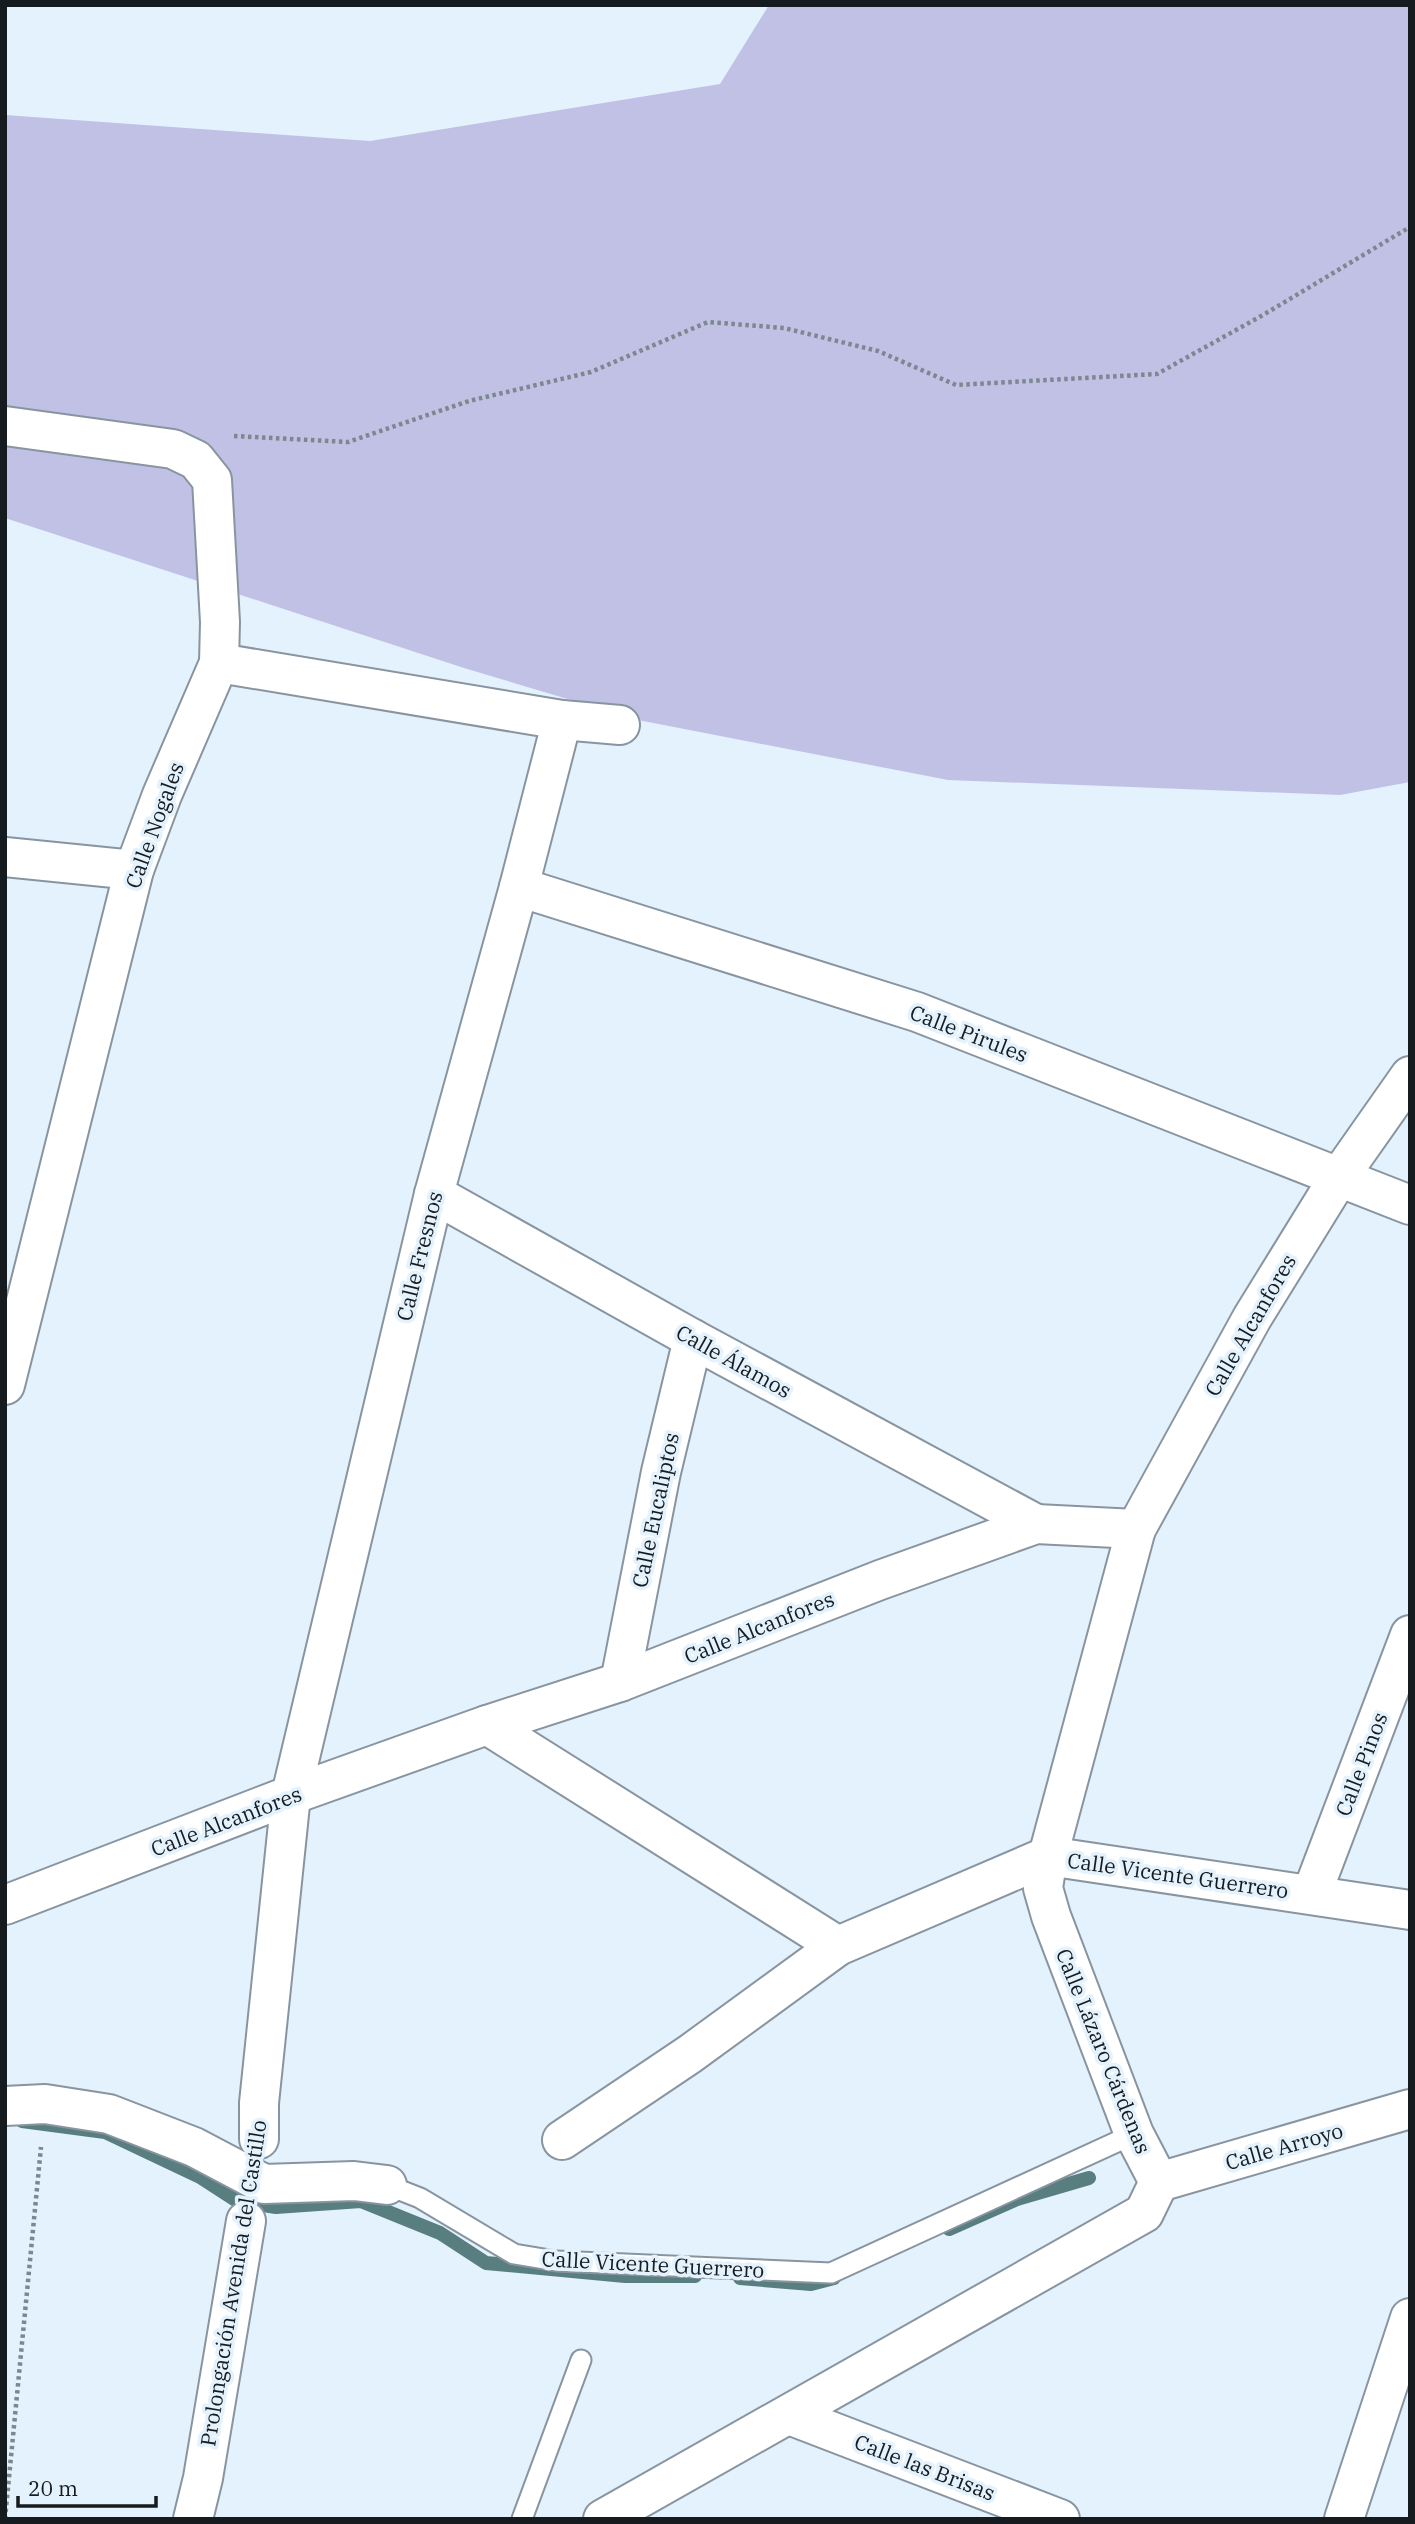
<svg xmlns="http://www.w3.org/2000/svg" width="1415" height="2524" font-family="'IBM Plex Serif',serif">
<rect width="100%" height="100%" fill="#e3f2fd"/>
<path fill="#c1c1e5" d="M 769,5 L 1410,5 L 1410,782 L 1340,795 L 948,780 L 638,720 L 464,668 L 5,518 L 5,115 L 370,141 L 720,84 Z"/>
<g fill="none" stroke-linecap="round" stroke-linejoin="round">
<g stroke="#587e80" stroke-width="14">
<path d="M 22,2121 L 105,2132 L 200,2177 L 237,2201 L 276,2207 L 361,2201 L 440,2233 L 486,2263 L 625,2276 L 695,2276"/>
<path d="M 949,2229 L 1017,2199 L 1089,2178"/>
<path d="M 740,2278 L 811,2284 L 834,2278"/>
</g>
<defs>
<g id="service">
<path d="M 387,2185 L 420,2198 L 514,2254 L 556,2261 L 831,2273 L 1134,2134"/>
<path d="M 522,2519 L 581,2360"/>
</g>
<g id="minor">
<path d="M 5,426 L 173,449 L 196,460 L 212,480 L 220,622 L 219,663"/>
<path d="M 5,857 L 134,870"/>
<path d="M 519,887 L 917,1012 L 1410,1205"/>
<path d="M 434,1194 L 693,1339 L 1036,1524"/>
<path d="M 5,1385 L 134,870 L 162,795 L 219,663 L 562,720 L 620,725"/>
<path d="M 620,1682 L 661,1472 L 693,1339"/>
<path d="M 487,1725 L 838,1946"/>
<path d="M 1312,1893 L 1410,1635"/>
<path d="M 5,1905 L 291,1795 L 487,1725 L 620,1682 L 880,1580 L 1036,1524 L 1136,1529 L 1252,1318 L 1339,1177 L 1410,1076"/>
<path d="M 5,2106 L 45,2104 L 109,2114 L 194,2147 L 264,2184 L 354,2181 L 387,2185"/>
<path d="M 259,2139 L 259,2103 L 291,1795 L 434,1194 L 519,887 L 562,720"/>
<path d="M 562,2140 L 690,2054 L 838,1946 L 1048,1856 L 1410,1910"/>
<path d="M 1159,2182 L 1410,2109"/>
<path d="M 789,2415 L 1060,2519"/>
<path d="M 193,2519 L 203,2478 L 246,2221"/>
<path d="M 603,2519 L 1144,2213 L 1159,2182 L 1134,2134 L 1051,1916 L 1043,1888 L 1048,1856 L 1136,1529"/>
<path d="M 1344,2519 L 1410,2318"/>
</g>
</defs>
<use href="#service" stroke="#8895a0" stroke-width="23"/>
<use href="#minor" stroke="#8895a0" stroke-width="42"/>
<g stroke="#7d878f" stroke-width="4.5" stroke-dasharray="3.5 3.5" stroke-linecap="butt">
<path d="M 234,436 L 348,442 L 469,401 L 591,372 L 708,322 L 784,328 L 878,351 L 956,385 L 1157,374 L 1263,315 L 1410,227"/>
<path d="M 5,2519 L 41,2147"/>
</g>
<use href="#service" stroke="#fff" stroke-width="19"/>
<use href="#minor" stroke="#fff" stroke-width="38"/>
<path stroke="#7d878f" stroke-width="4.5" stroke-dasharray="3.5 3.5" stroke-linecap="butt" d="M 246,2221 L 259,2139"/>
</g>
<g text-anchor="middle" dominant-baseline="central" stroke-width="7" stroke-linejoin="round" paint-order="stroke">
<g font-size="21" fill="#161b1f" stroke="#e3f2fd">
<text transform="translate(154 825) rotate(-70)">Calle Nogales</text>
<text transform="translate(969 1033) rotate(21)">Calle Pirules</text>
<text transform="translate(419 1256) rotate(-76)">Calle Fresnos</text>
<text transform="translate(1250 1325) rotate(-60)">Calle Alcanfores</text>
<text transform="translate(734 1361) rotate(29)">Calle Álamos</text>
<text transform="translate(655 1510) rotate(-78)">Calle Eucaliptos</text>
<text transform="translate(759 1627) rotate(-22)">Calle Alcanfores</text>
<text transform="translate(1361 1764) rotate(-69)">Calle Pinos</text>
<text transform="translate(226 1821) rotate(-21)">Calle Alcanfores</text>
<text transform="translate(1178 1875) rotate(8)">Calle Vicente Guerrero</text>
<text transform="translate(1104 2051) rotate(68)">Calle Lázaro Cárdenas</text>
<text transform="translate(1284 2146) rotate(-16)">Calle Arroyo</text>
<text transform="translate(653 2264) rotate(3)">Calle Vicente Guerrero</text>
<text transform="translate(233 2283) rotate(-81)">Prolongación Avenida del Castillo</text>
<text transform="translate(925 2467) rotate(21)">Calle las Brisas</text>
</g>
</g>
<rect width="1415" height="2524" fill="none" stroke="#161b1f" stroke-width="14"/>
<path d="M18 2496v10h138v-10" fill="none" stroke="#161b1f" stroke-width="3.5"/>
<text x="28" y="2496" font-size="21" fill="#161b1f" stroke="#e3f2fd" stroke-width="5" paint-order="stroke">20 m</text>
</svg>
